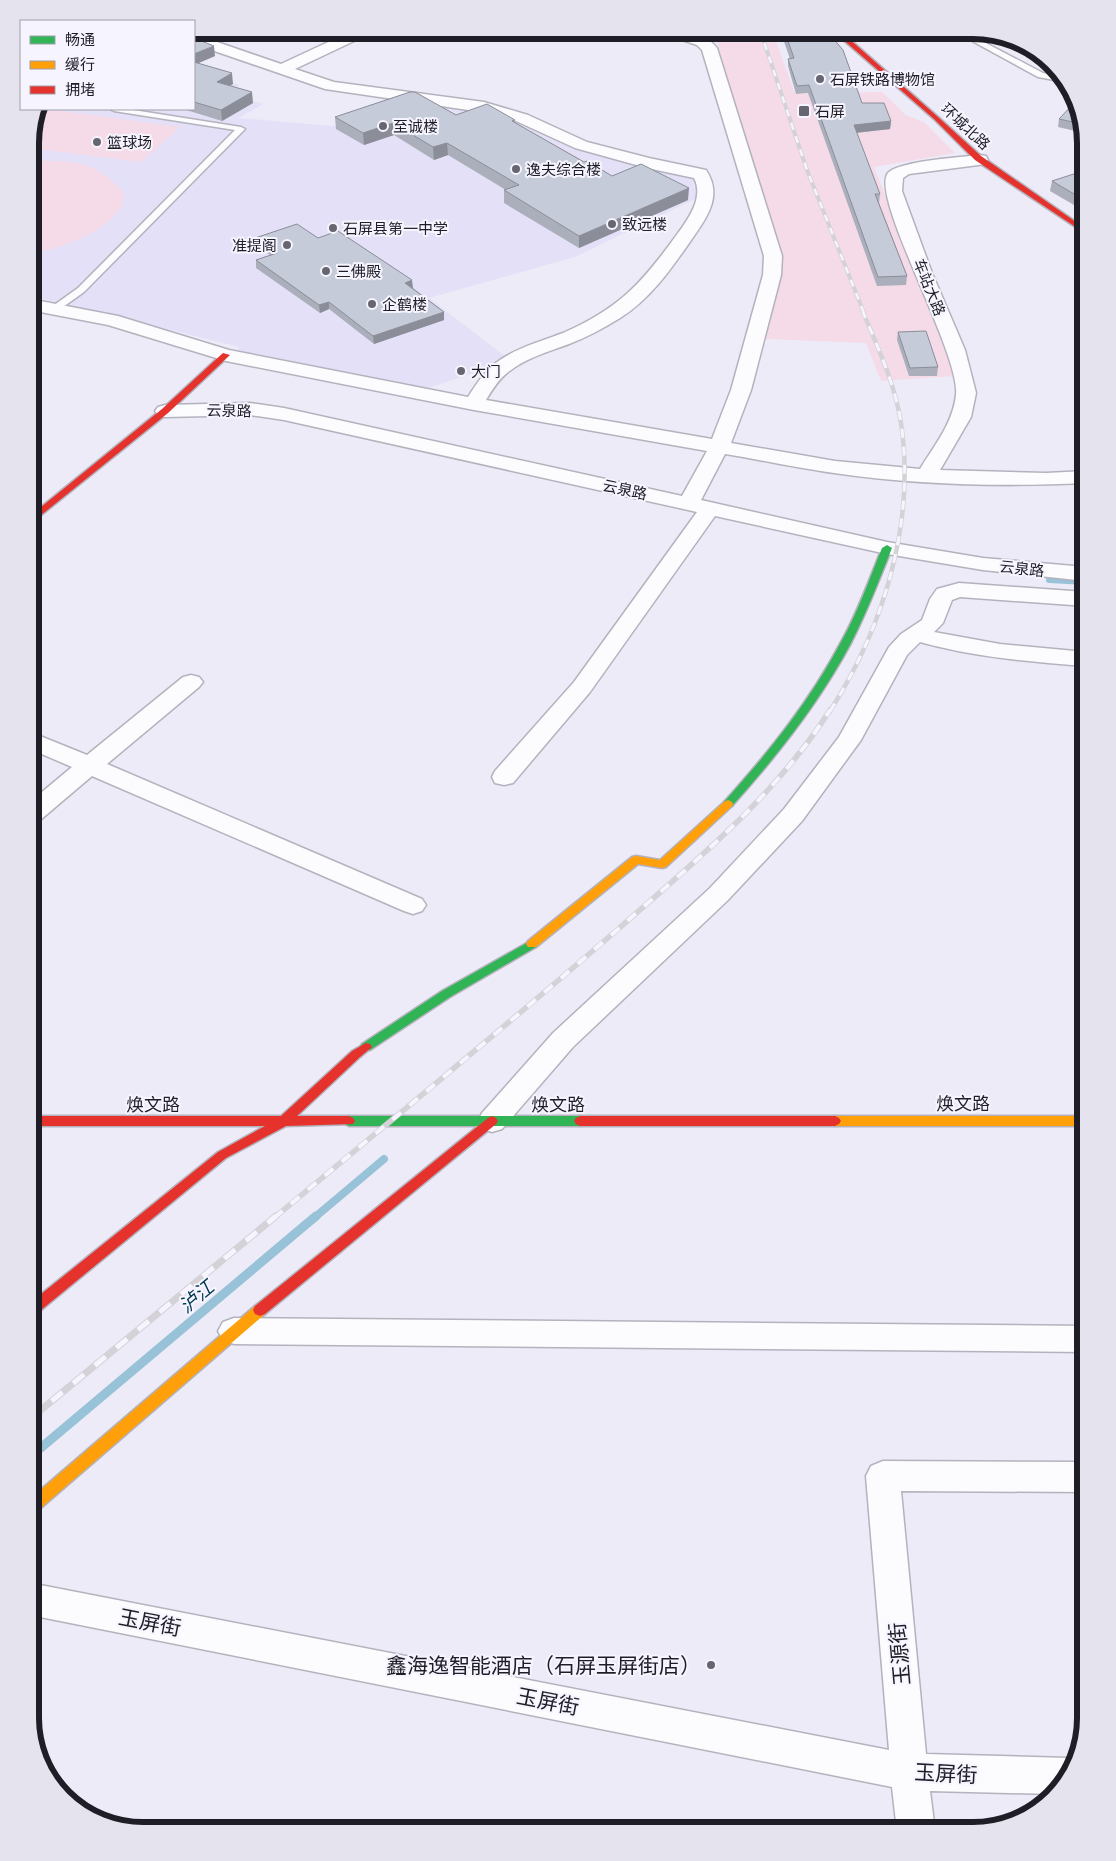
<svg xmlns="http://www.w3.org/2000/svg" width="1116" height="1861" font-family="'PT Serif','Noto Sans SC',serif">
<rect width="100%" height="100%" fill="#edebf8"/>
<path fill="#e4e0f7" d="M 194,70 L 240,85 L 223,92 L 263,104 L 239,118 L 333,126 L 414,100 L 518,119 L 581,148 L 691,175 L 697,198 L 575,257 L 429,298 L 510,360 L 420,391 L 237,354 L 239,347 L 115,316 L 96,314 L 30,295 L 30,136 L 36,109 L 194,109 Z"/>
<g fill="#f5dae8">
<path d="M 714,30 L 772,30 L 795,94 L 882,92 L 906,115 L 924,122 L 955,153 L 874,167 L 955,376 L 881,381 L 866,343 L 747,338 L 779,253 L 760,198 Z"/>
<path d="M 36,109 L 46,109 L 180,127 L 141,162 L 30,148 L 30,136 Z"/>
<path d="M 30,160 C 76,163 91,157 124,193 C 123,197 123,204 121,208 C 103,233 59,250 30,253 Z"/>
</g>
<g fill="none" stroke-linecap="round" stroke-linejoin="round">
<path stroke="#98c2d8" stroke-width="6" d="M 1049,580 L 1086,582"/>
<path stroke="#98c2d8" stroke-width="8" d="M 314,1218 L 384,1159"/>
<path stroke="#98c2d8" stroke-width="9" d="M 30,1457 L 316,1216"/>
<defs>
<g id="lane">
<path d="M 952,30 L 961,30 L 1043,73 L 1061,77 L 1065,82 L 1038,77 Z"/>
<path d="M 110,109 L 127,109 L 241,127 L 245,129 L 84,292 L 56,312 L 50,312 L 50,308 L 78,288 L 235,130 L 114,111 Z"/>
</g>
<g id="street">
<path d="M 354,30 L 373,30 L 371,33 L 295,69 L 334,82 L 484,102 L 528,115 L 587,142 L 649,158 L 706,170 C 722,194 709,215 694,236 C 673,266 652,298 620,318 C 604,328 587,337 569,344 C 548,352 525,358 507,373 C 498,380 492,390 486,400 L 712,439 L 731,390 L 763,275 L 764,256 L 702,50 L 697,45 L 661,33 L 659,30 C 678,30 704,31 717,48 L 782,256 L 781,275 L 751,390 L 731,443 L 835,461 L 920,469 C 934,446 953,423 956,395 C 961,354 869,196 888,173 C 899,161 962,157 980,155 L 986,156 L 988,160 L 986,164 L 909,174 L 903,178 L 902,191 L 932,273 L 965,350 L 976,393 L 971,417 L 940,470 L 1046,473 L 1086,471 L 1086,483 C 1003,487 917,485 834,473 C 798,468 762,460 725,454 L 701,500 L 887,542 L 983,558 L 1086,567 L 1086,581 L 983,570 L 887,554 L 715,516 L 590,692 L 513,783 L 504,785 L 495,783 L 492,777 L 495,771 L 574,682 L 697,512 L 284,420 L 250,415 L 165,417 L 158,415 L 155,411 L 158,407 L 165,405 L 250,403 L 284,408 L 682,496 L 707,451 L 474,410 L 226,361 L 108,325 L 30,310 L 30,299 L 118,316 L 229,350 L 468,397 C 477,383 486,369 500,360 C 519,347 542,341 563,333 C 620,308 643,282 678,233 C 689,218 704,197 694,178 L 647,168 L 575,148 L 516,121 L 482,112 L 325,89 L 194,44 L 194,34 L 281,64 Z"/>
<path d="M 959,583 L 1086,592 L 1086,606 L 960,597 L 952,600 L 943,623 L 934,632 L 1000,644 L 1086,652 L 1086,666 C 1030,662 974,657 920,642 L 907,655 L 861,740 L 802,821 L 728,900 L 573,1047 L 502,1129 L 492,1132 L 482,1129 L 478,1121 L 482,1113 L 553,1033 L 710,888 L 784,809 L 839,737 L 889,647 L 901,634 L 922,620 L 930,599 L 937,589 Z"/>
<path d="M 191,675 L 199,677 L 203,682 L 199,687 L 107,764 L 422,899 L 426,905 L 422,911 L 413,914 L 404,911 L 92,776 L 39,821 L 30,823 L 30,802 L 72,767 L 30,749 L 30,732 L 87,755 L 183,677 Z"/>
<path d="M 234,1318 L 1086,1326 L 1086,1352 L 234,1344 L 223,1340 L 218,1331 L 223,1322 Z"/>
<path d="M 883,1461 L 1086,1462 L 1086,1492 L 901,1491 L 926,1754 L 1068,1758 L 1073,1760 L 1067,1781 L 1052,1794 L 930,1791 L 935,1831 L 897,1831 L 892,1787 L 30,1615 L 30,1583 L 889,1750 L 866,1476 L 871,1466 Z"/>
</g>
<g id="fast">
<path d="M 887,545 L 892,548 C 879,580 867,612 851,643 C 819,703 777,756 732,806 L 724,806 L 723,804 L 724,802 C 769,752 810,701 841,642 C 858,612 869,580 882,548 Z"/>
<path d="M 532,940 L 536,941 L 538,944 L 536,947 L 450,997 L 370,1050 L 362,1050 L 360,1047 L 362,1044 L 442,991 Z"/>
<path d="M 349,1116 L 580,1116 L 584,1118 L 586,1121 L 584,1124 L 580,1126 L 349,1126 L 345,1124 L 343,1121 L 345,1118 Z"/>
</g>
<g id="slow">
<path d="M 728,800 L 732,802 L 733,804 L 732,806 L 666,867 L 662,868 L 638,864 L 536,947 L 528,947 L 526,944 L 528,941 L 632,857 L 636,856 L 660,860 L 724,802 Z"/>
<path d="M 835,1116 L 1086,1116 L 1086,1126 L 835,1126 L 831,1124 L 829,1121 L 831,1118 Z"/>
<path d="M 260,1304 L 265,1306 L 267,1310 L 265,1314 L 35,1513 L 30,1514 L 30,1499 L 255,1306 Z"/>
</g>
<g id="jam">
<path d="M 832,30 L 839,30 L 938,117 L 981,156 L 1086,229 L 1086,234 L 975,160 L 934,119 Z"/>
<path d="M 223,353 L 230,355 L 168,413 L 30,524 L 30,516 L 162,409 Z"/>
<path d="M 366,1043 L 370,1044 L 372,1047 L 360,1057 L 297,1116 L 349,1116 L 353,1118 L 355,1121 L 353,1124 L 286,1126 L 226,1158 L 35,1315 L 30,1317 L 30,1303 L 218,1152 L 265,1126 L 30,1126 L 30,1116 L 281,1116 L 352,1051 Z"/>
<path d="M 492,1116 L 496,1118 L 498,1121 L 496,1124 L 265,1314 L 260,1316 L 255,1314 L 253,1310 L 255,1306 L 488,1118 Z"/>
<path d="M 580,1116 L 835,1116 L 839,1118 L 841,1121 L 839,1124 L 835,1126 L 580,1126 L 576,1124 L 574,1121 L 576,1118 Z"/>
</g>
</defs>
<use href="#lane" stroke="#b4b2bd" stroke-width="3"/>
<use href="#street" stroke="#b4b2bd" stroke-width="3"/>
<use href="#fast" stroke="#b4b2bd" stroke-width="3"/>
<use href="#slow" stroke="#b4b2bd" stroke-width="3"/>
<use href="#jam" stroke="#b4b2bd" stroke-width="3"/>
<use href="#lane" fill="#fcfcfe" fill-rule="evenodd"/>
<use href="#street" fill="#fcfcfe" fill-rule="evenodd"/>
<use href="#fast" fill="#30b455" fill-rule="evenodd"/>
<use href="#slow" fill="#ff9f0a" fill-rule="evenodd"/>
<use href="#jam" fill="#e5322d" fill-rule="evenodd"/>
<defs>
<path id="rail-far3" d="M 760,30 L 807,170 L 864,313"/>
<path id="rail-far2" d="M 830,711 C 883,628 916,523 901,423 C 895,384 878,348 863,312"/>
<path id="rail-far1" d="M 274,1218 C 389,1122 504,1028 617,930 C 693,863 775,797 830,710"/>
<path id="rail" d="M 30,1419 L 276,1216"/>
</defs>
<use href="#rail-far3" stroke="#d4d2d7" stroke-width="4"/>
<use href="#rail-far2" stroke="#d4d2d7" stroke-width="4.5"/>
<use href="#rail-far1" stroke="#d4d2d7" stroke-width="5.5"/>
<use href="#rail" stroke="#d4d2d7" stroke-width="7"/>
<use href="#rail-far3" stroke="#f6f5ff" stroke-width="2.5" stroke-dasharray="7" stroke-linecap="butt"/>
<use href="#rail-far2" stroke="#f6f5ff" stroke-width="3" stroke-dasharray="9" stroke-linecap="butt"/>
<use href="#rail-far1" stroke="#f6f5ff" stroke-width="4" stroke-dasharray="11" stroke-linecap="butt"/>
<use href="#rail" stroke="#f6f5ff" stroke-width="5" stroke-dasharray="14" stroke-linecap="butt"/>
</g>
<g fill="#aaafbb">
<path d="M 780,30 L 826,30 L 862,103 L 891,121 L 890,129 L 856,133 L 880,194 L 879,203 L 907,276 L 906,285 L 877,286 L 808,93 L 796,94 L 788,66 L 788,59 L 790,59 Z"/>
<path d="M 194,38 L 215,56 L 198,63 L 233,84 L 230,86 L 253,103 L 222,121 L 183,109 L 194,109 Z"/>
<path d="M 1076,101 L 1084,133 L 1058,127 L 1059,119 Z"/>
<path d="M 456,115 L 515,120 L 515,123 L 584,162 L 612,176 L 688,200 L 579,248 L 504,203 L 504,190 L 506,190 L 448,155 L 434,160 L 394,135 L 364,145 L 336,129 L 335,117 Z"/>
<path d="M 1086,170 L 1086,212 L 1050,191 L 1052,181 Z"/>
<path d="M 255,238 L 318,238 L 413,288 L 444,312 L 444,320 L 374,344 L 329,309 L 320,313 L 256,268 L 256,260 L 270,255 L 256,245 Z"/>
<path d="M 898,332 L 938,367 L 937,376 L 909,376 L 897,340 Z"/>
</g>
<g fill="#8b8e98">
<path d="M 214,46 L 215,56 L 194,65 L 194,54 Z"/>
<path d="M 232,73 L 233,84 L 218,92 L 217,82 Z"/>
<path d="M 252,92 L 253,103 L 222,121 L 221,110 Z"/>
<path d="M 891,121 L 890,129 L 853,133 L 854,125 Z"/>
<path d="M 393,123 L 394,135 L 364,145 L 363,133 Z"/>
<path d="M 447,143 L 448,155 L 434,160 L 433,147 Z"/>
<path d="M 689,188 L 688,200 L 579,248 L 579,236 Z"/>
<path d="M 412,280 L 413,288 L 406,290 L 405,283 Z"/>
<path d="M 329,302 L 329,309 L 320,313 L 319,305 Z"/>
<path d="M 444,312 L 444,320 L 374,344 L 373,336 Z"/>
</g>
<g fill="#c6cbd9" stroke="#8b8e98">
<path d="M 784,30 L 826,30 L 843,50 L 862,103 L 884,103 L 891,121 L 854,125 L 880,194 L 875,194 L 907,276 L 878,277 L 809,85 L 797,86 L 788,59 L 794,58 Z"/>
<path d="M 194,38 L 214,46 L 194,54 Z"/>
<path d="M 194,62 L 232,73 L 217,82 L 252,92 L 221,110 L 194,102 Z"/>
<path d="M 410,92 L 415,92 L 456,115 L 487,104 L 515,120 L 512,121 L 584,162 L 587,161 L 612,176 L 641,164 L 689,188 L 579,236 L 504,190 L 519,185 L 447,143 L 433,147 L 393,123 L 363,133 L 335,117 Z"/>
<path d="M 1076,101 L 1082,124 L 1059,119 Z"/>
<path d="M 1086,170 L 1086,201 L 1052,181 Z"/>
<path d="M 297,224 L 318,238 L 338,231 L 412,280 L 405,283 L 444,312 L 373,336 L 329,302 L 319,305 L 256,260 L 277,253 L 255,238 Z"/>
<path d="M 926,331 L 938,367 L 910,368 L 898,332 Z"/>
</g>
<g fill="#676570" stroke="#f6f5ff" stroke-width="2">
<circle cx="820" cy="79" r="5"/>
<rect x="798" y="105" width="12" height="12" rx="2.5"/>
<circle cx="383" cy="126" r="5"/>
<circle cx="97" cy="142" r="5"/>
<circle cx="516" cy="169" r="5"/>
<circle cx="612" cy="224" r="5"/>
<circle cx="333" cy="228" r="5"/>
<circle cx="287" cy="245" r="5"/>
<circle cx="326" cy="271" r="5"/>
<circle cx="372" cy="304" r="5"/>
<circle cx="461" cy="371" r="5"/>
<circle cx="711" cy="1665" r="5"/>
</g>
<g text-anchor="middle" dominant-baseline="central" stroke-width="4" stroke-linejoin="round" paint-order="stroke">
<g font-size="15" fill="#1f1d26" stroke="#f6f5ff" text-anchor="start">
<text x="830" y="79">石屏铁路博物馆</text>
<text x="815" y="111">石屏</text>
<text x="393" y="126">至诚楼</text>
<text x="107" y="142">篮球场</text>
<text x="526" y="169">逸夫综合楼</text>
<text x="622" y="224">致远楼</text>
<text x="343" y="228">石屏县第一中学</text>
<text x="277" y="245" text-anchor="end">准提阁</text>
<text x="336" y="271">三佛殿</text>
<text x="382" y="304">企鹤楼</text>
<text x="471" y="371">大门</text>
</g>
<g font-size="15" fill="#1f1d26" stroke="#f6f5ff">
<text transform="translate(966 126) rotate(43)">环城北路</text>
<text transform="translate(930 287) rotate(68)">车站大路</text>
<text transform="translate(229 410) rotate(1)">云泉路</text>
<text transform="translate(625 489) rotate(12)">云泉路</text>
<text transform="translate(1022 568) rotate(6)">云泉路</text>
</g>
<g font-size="18" fill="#1f1d26" stroke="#f6f5ff">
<text x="963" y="1103">焕文路</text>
<text x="153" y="1104">焕文路</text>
<text x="558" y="1104">焕文路</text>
</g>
<g font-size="19" font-style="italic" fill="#02394c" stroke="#f6f5ff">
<text transform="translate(196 1296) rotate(-40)">泸江</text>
</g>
<g font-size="21" fill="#1f1d26" stroke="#f6f5ff">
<text transform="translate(150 1622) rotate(11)">玉屏街</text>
<text transform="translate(899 1654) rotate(-95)">玉源街</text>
<text transform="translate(548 1701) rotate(11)">玉屏街</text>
<text transform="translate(946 1773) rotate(3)">玉屏街</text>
</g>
<g font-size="21" fill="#1f1d26" stroke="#f6f5ff" text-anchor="end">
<text x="701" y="1665">鑫海逸智能酒店（石屏玉屏街店）</text>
</g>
</g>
<path d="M0 0H1116V1861H0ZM143 39H973A104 104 0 0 1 1077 143V1718A104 104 0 0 1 973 1822H143A104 104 0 0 1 39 1718V143A104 104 0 0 1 143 39Z" fill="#e5e4ee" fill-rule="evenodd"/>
<path fill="none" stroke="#1f1d26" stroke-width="6" d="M143 39H973A104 104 0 0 1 1077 143V1718A104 104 0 0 1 973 1822H143A104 104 0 0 1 39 1718V143A104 104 0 0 1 143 39Z"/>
<rect x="20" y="20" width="175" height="90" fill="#f6f5ff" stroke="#a09fa8"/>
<rect x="30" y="36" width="25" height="8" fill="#30b455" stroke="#a09fa8"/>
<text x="65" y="45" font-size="15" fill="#1f1d26">畅通</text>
<rect x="30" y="61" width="25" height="8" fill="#ff9f0a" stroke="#a09fa8"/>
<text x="65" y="70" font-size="15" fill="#1f1d26">缓行</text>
<rect x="30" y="86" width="25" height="8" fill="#e5322d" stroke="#a09fa8"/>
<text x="65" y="95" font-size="15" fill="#1f1d26">拥堵</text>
</svg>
